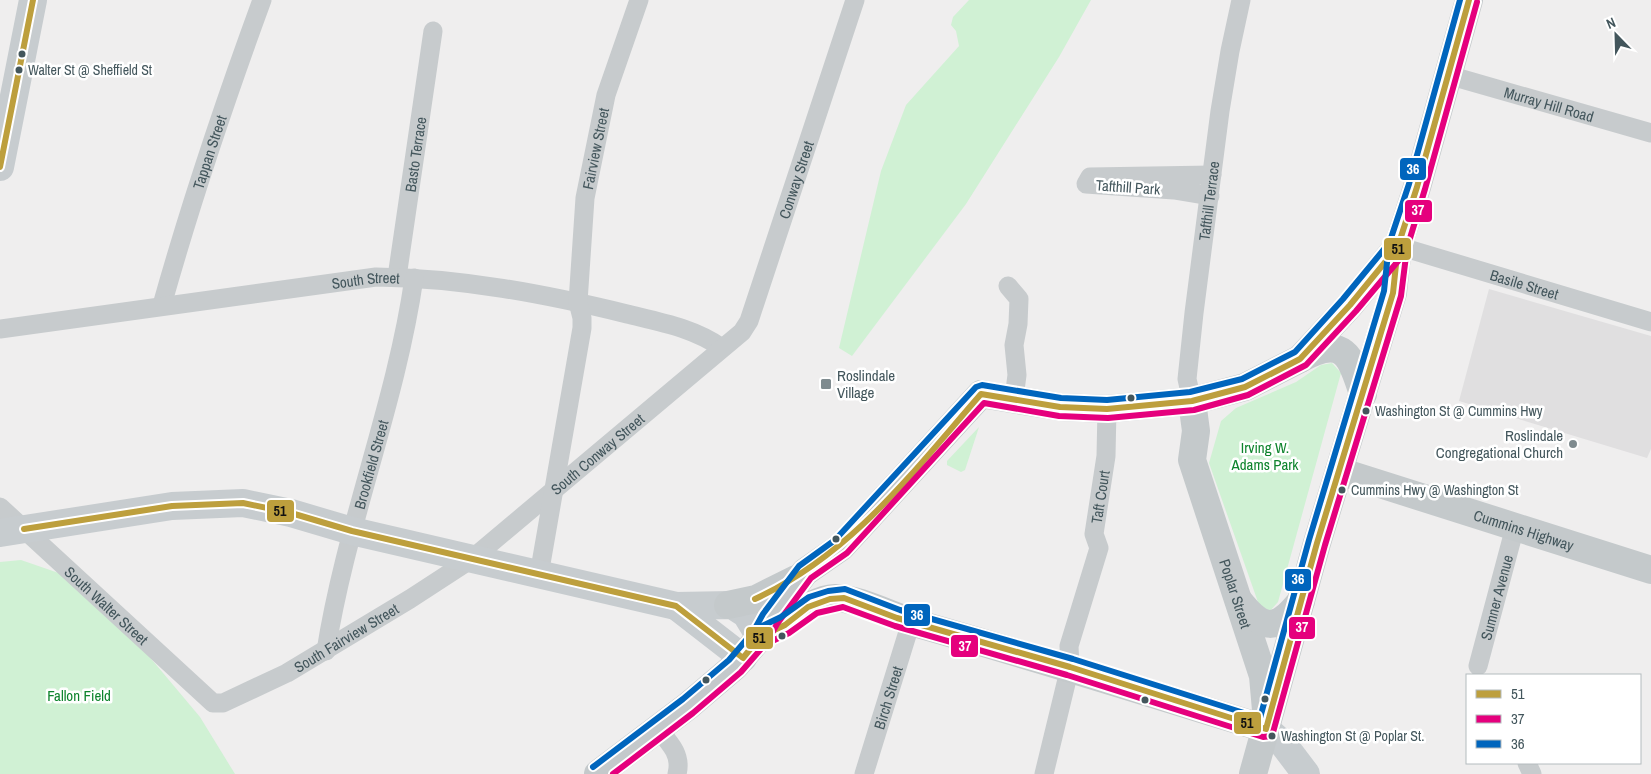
<svg xmlns="http://www.w3.org/2000/svg" width="1651" height="774" font-family="'Archivo Narrow',sans-serif">
<rect width="100%" height="100%" fill="#efeeee"/>
<path fill="#e0dfe0" d="M 1489,289 L 1651,336 L 1651,449 L 1647,458 L 1459,401 Z"/>
<g fill="#d0f1d4">
<path d="M 969,0 L 1091,0 L 1059,57 L 966,204 L 852,356 L 839,348 L 881,171 L 906,105 L 959,46 L 956,31 L 951,25 L 953,17 Z"/>
<path d="M 1332,363 L 1341,373 L 1278,602 L 1270,611 L 1259,605 L 1209,463 L 1221,421 L 1236,408 L 1296,382 L 1321,365 Z"/>
<path d="M 979,427 L 965,470 L 961,472 L 947,465 L 947,461 Z"/>
<path d="M 21,560 L 79,580 L 137,642 L 200,717 L 235,774 L 0,774 L 0,562 Z"/>
</g>
<g fill="none" stroke-linecap="round" stroke-linejoin="round">
<g stroke="#c7cbcd" stroke-width="19">
<path id="s1" d="M 1448,75 L 1651,133"/>
<path d="M 1210,196 L 1174,190 L 1086,184 L 1090,177 L 1212,175"/>
<path id="s2" d="M 1398,246 L 1651,322"/>
<path id="s3" d="M 397,277 L 433,31"/>
<path d="M 1008,286 L 1019,299 L 1018,324 L 1014,345 L 1017,375 L 1014,398"/>
<path id="s4" d="M 162,305 C 191,202 225,101 262,0"/>
<path id="s5" d="M 0,329 L 376,277 C 461,278 545,294 627,314 C 660,322 694,328 722,348"/>
<path id="s6" d="M 1192,401 L 1187,379 L 1194,313 L 1220,111 L 1230,51 L 1241,0"/>
<path id="s7" d="M 0,507 L 213,703 L 223,703 L 287,673 L 410,599 L 473,558 L 742,332 L 749,321 L 855,0"/>
<path id="s8" d="M 539,575 L 582,328 L 582,318 L 578,302 L 585,198 L 606,95 L 639,0"/>
<path id="s9" d="M 326,651 C 346,524 396,404 414,278"/>
<path id="s10" d="M 1478,666 L 1515,527"/>
<path d="M 658,729 C 670,743 682,755 677,774"/>
<path d="M 1527,763 L 1532,774"/>
<path id="s11" d="M 864,774 L 911,622"/>
<path id="s12" d="M 1044,774 L 1070,667 L 1069,646 L 1099,548 L 1094,534 L 1106,456 L 1107,409"/>
</g>
<g stroke="#c7cccf" stroke-width="28">
<path d="M 0,167 L 33,0"/>
<path d="M 0,533 L 172,506 L 243,503 L 291,513 L 352,531 L 676,606 L 732,605 L 746,614 L 760,637"/>
<path d="M 676,606 L 743,658"/>
<path d="M 1266,729 L 1284,745 L 1306,774"/>
</g>
<g stroke="#c4c9cb" stroke-width="28">
<path d="M 1300,359 C 1344,335 1351,355 1363,394"/>
<path id="s13" d="M 1192,401 L 1196,431 L 1192,460 L 1263,676 L 1266,710"/>
<path id="s14" d="M 1339,471 L 1651,570"/>
<path d="M 1239,601 C 1263,631 1276,632 1301,601"/>
<path d="M 728,605 L 756,599 L 796,579"/>
<path d="M 766,634 C 789,624 809,599 835,598 C 855,597 897,618 918,624 C 1035,657 1150,693 1266,729"/>
<path d="M 598,774 L 688,706 L 735,666 L 760,637 L 770,619 L 805,572 L 841,547 L 981,394 L 1060,407 L 1107,409 L 1192,401 L 1245,387 L 1300,359 L 1350,305 L 1398,246"/>
<path d="M 1253,774 L 1317,543 L 1393,293 L 1398,246 L 1417,187 L 1469,0"/>
</g>
<defs>
<g id="bus-1">
<path d="M 0,167 L 33,0"/>
<path d="M 24,529 L 172,506 L 243,503 L 291,513 L 352,531 L 676,606 L 743,658 L 760,637 L 785,625 L 808,607 L 830,599 L 844,598 L 897,618 L 1070,667 L 1266,729 L 1317,543 L 1393,293 L 1398,246 L 1417,187 L 1469,0"/>
<path d="M 755,599 C 852,554 912,473 981,394 L 1060,407 L 1107,409 L 1192,401 L 1245,387 L 1300,359 L 1350,305 L 1395,250"/>
</g>
<g id="bus-2">
<path d="M 764,645 L 789,633 L 817,613 L 843,607 L 895,626 L 1067,675 L 1263,737 L 1272,736 L 1325,545 L 1401,296 L 1407,248 L 1425,189 L 1477,2"/>
<path d="M 613,774 L 693,713 L 741,672 L 767,642 L 777,624 L 811,578 L 847,553 L 984,403 L 1059,416 L 1108,418 L 1194,410 L 1248,395 L 1306,365 L 1356,311 L 1404,254"/>
</g>
<g id="bus-3">
<path d="M 756,629 L 781,617 L 809,597 L 828,591 L 845,589 L 900,610 L 1073,659 L 1260,718 L 1309,540 L 1384,291 L 1389,244 L 1409,184 L 1460,0"/>
<path d="M 593,767 L 683,699 L 729,660 L 753,632 L 763,614 L 799,566 L 835,540 L 976,387 L 982,385 L 1061,398 L 1107,400 L 1190,392 L 1242,379 L 1295,352 L 1343,299 L 1390,242"/>
</g>
</defs>
<use href="#bus-1" stroke="#fff" stroke-width="10"/>
<use href="#bus-2" stroke="#fff" stroke-width="10"/>
<use href="#bus-3" stroke="#fff" stroke-width="10"/>
<use href="#bus-1" stroke="#bd9f3d" stroke-width="6"/>
<use href="#bus-2" stroke="#e5007d" stroke-width="6"/>
<use href="#bus-3" stroke="#0065bd" stroke-width="6"/>
</g>
<g fill="#43565c" stroke="#fff" stroke-width="2">
<circle cx="22" cy="54" r="4.5"/>
<circle cx="19" cy="70" r="4.5"/>
<circle cx="1131" cy="398" r="4.5"/>
<circle cx="1366" cy="411" r="4.5"/>
<circle cx="1342" cy="490" r="4.5"/>
<circle cx="836" cy="539" r="4.5"/>
<circle cx="782" cy="636" r="4.5"/>
<circle cx="706" cy="680" r="4.5"/>
<circle cx="1265" cy="699" r="4.5"/>
<circle cx="1145" cy="700" r="4.5"/>
<circle cx="1272" cy="736" r="4.5"/>
</g>
<g fill="#7f8b8f" stroke="#fff" stroke-width="2">
<rect x="820" y="378" width="12" height="12" rx="2.5"/>
<circle cx="1573" cy="444" r="5"/>
</g>
<g text-anchor="middle" dominant-baseline="central" stroke-width="5" stroke-linejoin="round" paint-order="stroke">
<g font-size="14" fill="#43565c" stroke="#fff" text-anchor="start">
<text x="28" y="70">Walter St @ Sheffield St</text>
<text x="1375" y="411">Washington St @ Cummins Hwy</text>
<text x="1351" y="490">Cummins Hwy @ Washington St</text>
<text x="1281" y="736">Washington St @ Poplar St.</text>
</g>
<g font-size="15" fill="#43565c" stroke="#fff">
<text stroke="none"><textPath href="#s1" startOffset="105">Murray Hill Road</textPath></text>
<text stroke="none"><textPath href="#s8" startOffset="432">Fairview Street</textPath></text>
<text stroke="none"><textPath href="#s4" startOffset="160">Tappan Street</textPath></text>
<text stroke="none"><textPath href="#s3" startOffset="124">Basto Terrace</textPath></text>
<text stroke="none"><textPath href="#s7" startOffset="1102">Conway Street</textPath></text>
<text transform="translate(1128 187) rotate(4)">Tafthill Park</text>
<text stroke="none"><textPath href="#s6" startOffset="202">Tafthill Terrace</textPath></text>
<text stroke="none"><textPath href="#s5" startOffset="369">South Street</textPath></text>
<text stroke="none"><textPath href="#s2" startOffset="132">Basile Street</textPath></text>
<text stroke="none"><textPath href="#s7" startOffset="751">South Conway Street</textPath></text>
<text stroke="none"><textPath href="#s9" startOffset="192">Brookfield Street</textPath></text>
<text stroke="none"><textPath href="#s12" startOffset="286">Taft Court</textPath></text>
<text stroke="none"><textPath href="#s14" startOffset="194">Cummins Highway</textPath></text>
<text stroke="none"><textPath href="#s13" startOffset="200">Poplar Street</textPath></text>
<text stroke="none"><textPath href="#s10" startOffset="71">Sumner Avenue</textPath></text>
<text stroke="none"><textPath href="#s7" startOffset="145">South Walter Street</textPath></text>
<text stroke="none"><textPath href="#s7" startOffset="439">South Fairview Street</textPath></text>
<text stroke="none"><textPath href="#s11" startOffset="80">Birch Street</textPath></text>
</g>
<g font-size="15" fill="#43565c" stroke="#fff" text-anchor="start">
<text x="837" y="375">Roslindale<tspan x="837" dy="17">Village</tspan></text>
<text x="1563" y="435" text-anchor="end">Roslindale<tspan x="1563" dy="17">Congregational Church</tspan></text>
</g>
<g font-size="15" fill="#0e842d" stroke="#fff">
<text x="1265" y="447">Irving W.<tspan x="1265" dy="17">Adams Park</tspan></text>
<text x="79" y="695">Fallon Field</text>
</g>
</g>
<g stroke="#fff" stroke-width="2">
<rect x="1399" y="157" width="28" height="24" rx="5" fill="#0065bd"/>
<rect x="1404" y="199" width="29" height="24" rx="5" fill="#e5007d"/>
<rect x="1383" y="237" width="29" height="24" rx="5" fill="#bd9f3d"/>
<rect x="266" y="499" width="29" height="24" rx="5" fill="#bd9f3d"/>
<rect x="1284" y="568" width="28" height="24" rx="5" fill="#0065bd"/>
<rect x="903" y="603" width="28" height="24" rx="5" fill="#0065bd"/>
<rect x="1288" y="616" width="28" height="24" rx="5" fill="#e5007d"/>
<rect x="745" y="626" width="29" height="24" rx="5" fill="#bd9f3d"/>
<rect x="950" y="634" width="29" height="24" rx="5" fill="#e5007d"/>
<rect x="1233" y="711" width="29" height="24" rx="5" fill="#bd9f3d"/>
</g>
<g font-size="14" text-anchor="middle" font-weight="bold" fill="#fff">
<text x="1413" y="174">36</text>
<text x="1418" y="215">37</text>
<text x="1298" y="584">36</text>
<text x="917" y="620">36</text>
<text x="1302" y="632">37</text>
<text x="965" y="651">37</text>
</g>
<g font-size="14" text-anchor="middle" font-weight="bold" fill="#111">
<text x="1398" y="254">51</text>
<text x="280" y="516">51</text>
<text x="759" y="643">51</text>
<text x="1247" y="728">51</text>
</g>
<rect x="1466" y="674" width="175" height="90" fill="#ffffff" stroke="#b4bbbe"/>
<rect x="1476" y="690" width="25" height="8" fill="#bd9f3d" stroke="#b4bbbe"/>
<text x="1511" y="699" font-size="15" fill="#43565c">51</text>
<rect x="1476" y="715" width="25" height="8" fill="#e5007d" stroke="#b4bbbe"/>
<text x="1511" y="724" font-size="15" fill="#43565c">37</text>
<rect x="1476" y="740" width="25" height="8" fill="#0065bd" stroke="#b4bbbe"/>
<text x="1511" y="749" font-size="15" fill="#43565c">36</text>
<g transform="translate(1616 35) rotate(337)" stroke="#ffffff" stroke-width="4" paint-order="stroke">
<path d="M0-4L9 19L0 12L-9 19Z" fill="#43565c"/>
<text y="-8" font-size="14" font-weight="bold" text-anchor="middle" fill="#43565c">N</text>
</g>
</svg>
